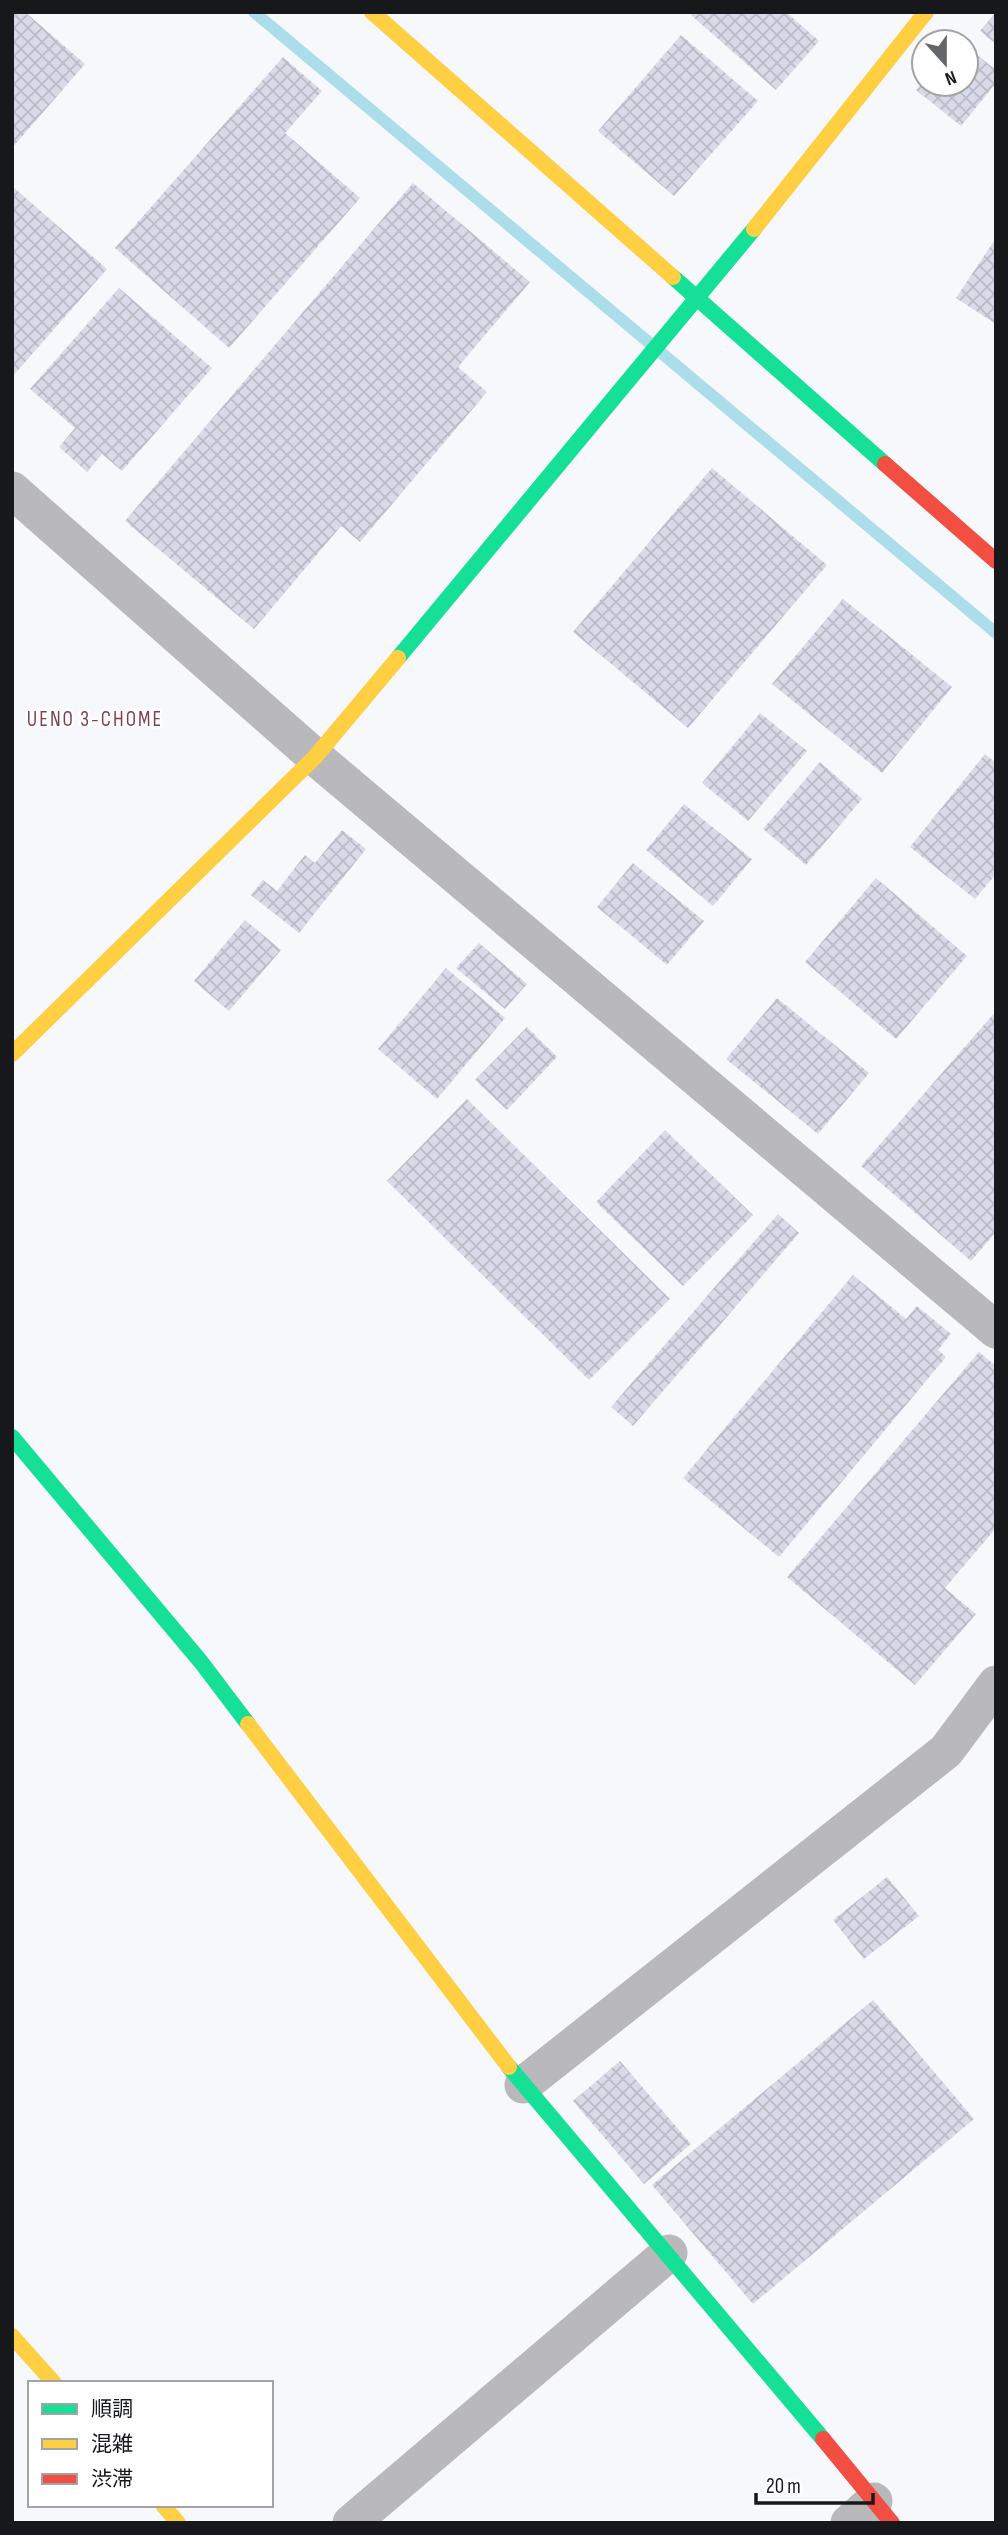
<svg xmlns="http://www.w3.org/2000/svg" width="1008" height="2535" font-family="'Sofia Sans Condensed','Noto Sans JP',sans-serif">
<defs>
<pattern id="building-cross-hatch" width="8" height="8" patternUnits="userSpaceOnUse" patternTransform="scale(1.75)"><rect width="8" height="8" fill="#d8dbe7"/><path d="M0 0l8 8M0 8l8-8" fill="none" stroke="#b9bbc6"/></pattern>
</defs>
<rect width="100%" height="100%" fill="#f7f8fc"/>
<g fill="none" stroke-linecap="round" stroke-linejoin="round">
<path stroke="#abddea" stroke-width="12" d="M 254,12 L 996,633"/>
</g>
<g fill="url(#building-cross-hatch)">
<path d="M 12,12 L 25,12 L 85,64 L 12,148 Z"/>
<path d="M 694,12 L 786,12 L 819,41 L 776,90 L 691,15 Z"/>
<path d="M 996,12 L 996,44 L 980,31 Z"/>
<path d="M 948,31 L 961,42 L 939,42 Z"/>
<path d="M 681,35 L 758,101 L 674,196 L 598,131 Z"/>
<path d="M 966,46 L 996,70 L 996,83 L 961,126 L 916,90 L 924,81 L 924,84 L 966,84 Z"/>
<path d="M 283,57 L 322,91 L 285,133 L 360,198 L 229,348 L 115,248 Z"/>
<path d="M 413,183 L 530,282 L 458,367 L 487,392 L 360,542 L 341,526 L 254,629 L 125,521 Z"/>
<path d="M 12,186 L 107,269 L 12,377 Z"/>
<path d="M 996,238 L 996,324 L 956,298 Z"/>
<path d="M 119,288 L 212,368 L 122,471 L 102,454 L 87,472 L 59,447 L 75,428 L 30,389 Z"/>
<path d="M 712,468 L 827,565 L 688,728 L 573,632 Z"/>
<path d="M 843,599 L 952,687 L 882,773 L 772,684 Z"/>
<path d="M 760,713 L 807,751 L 748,821 L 702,783 Z"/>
<path d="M 985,754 L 996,763 L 996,874 L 975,899 L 910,847 Z"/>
<path d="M 820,762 L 862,799 L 806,865 L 763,829 Z"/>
<path d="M 684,804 L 752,859 L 713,906 L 646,850 Z"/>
<path d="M 342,830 L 366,849 L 299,933 L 251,895 L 263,880 L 277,891 L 305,855 L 315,863 Z"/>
<path d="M 633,863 L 704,921 L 667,965 L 597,907 Z"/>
<path d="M 876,878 L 967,956 L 896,1039 L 805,962 Z"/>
<path d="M 245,920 L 281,950 L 229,1011 L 194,981 Z"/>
<path d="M 479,943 L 527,984 L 505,1009 L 456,968 Z"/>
<path d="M 446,968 L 505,1018 L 437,1099 L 378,1049 Z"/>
<path d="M 777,998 L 869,1073 L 818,1134 L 726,1059 Z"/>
<path d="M 996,1011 L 996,1232 L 971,1261 L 861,1166 Z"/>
<path d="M 527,1027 L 557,1057 L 507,1110 L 475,1080 Z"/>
<path d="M 467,1099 L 670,1299 L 589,1380 L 387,1181 Z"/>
<path d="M 665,1130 L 753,1215 L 683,1286 L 596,1202 Z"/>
<path d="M 778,1214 L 799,1233 L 633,1426 L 611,1407 Z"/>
<path d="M 853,1275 L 906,1319 L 917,1306 L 951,1334 L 938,1350 L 946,1357 L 779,1557 L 683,1478 Z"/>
<path d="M 979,1352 L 996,1366 L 996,1528 L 945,1588 L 976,1614 L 915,1685 L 787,1577 Z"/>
<path d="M 887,1877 L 919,1916 L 864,1959 L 833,1920 Z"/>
<path d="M 873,2000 L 974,2119 L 753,2304 L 652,2185 Z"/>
<path d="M 620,2061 L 691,2144 L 644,2184 L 573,2101 Z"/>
</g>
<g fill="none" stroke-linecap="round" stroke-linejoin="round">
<g stroke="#b9b8bb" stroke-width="37">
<path d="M 12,490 L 315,757 L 996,1330"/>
<path d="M 523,2085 L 946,1751 L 996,1684"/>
<path d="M 351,2523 L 669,2253"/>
<path d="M 849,2523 L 874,2501"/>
</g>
<g stroke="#16e098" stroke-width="16">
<path d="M 673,277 L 885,464"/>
<path d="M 398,658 L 754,229"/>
<path d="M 12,1437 L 201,1662 L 248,1724"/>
<path d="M 509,2067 L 823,2439"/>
</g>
<g stroke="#ffcf43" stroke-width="16">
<path d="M 372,12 L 673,277"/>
<path d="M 754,229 L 926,12"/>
<path d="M 12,1054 L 315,757 L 398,658"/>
<path d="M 248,1724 L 509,2067"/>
<path d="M 12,2336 L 54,2383"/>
<path d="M 163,2505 L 178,2523"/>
</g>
<g stroke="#f24e42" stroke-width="16">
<path d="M 885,464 L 996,561"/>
<path d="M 823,2439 L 892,2523"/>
</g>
</g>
<g text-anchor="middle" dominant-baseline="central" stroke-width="5" stroke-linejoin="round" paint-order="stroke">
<g font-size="21" letter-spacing="2" fill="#853d4e" stroke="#fff">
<text x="95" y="719">UENO 3-CHOME</text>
</g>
</g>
<rect width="1008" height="2535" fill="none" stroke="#17181b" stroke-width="28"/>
<rect x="28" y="2381" width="245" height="126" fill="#ffffff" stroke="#a2a3a4" stroke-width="2"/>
<rect x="42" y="2404" width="35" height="10" fill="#16e098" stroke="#a2a3a4" stroke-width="2"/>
<text x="91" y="2416" font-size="21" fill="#17181b">順調</text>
<rect x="42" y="2439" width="35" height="10" fill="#ffcf43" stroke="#a2a3a4" stroke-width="2"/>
<text x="91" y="2451" font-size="21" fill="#17181b">混雑</text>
<rect x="42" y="2474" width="35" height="10" fill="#f24e42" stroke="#a2a3a4" stroke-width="2"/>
<text x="91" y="2486" font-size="21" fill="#17181b">渋滞</text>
<g transform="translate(945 63) rotate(159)"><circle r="33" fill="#ffffff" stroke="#a2a3a4" stroke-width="2"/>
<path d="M0-5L12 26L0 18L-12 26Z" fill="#65666a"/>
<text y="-10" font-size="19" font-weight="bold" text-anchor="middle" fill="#17181b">N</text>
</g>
<path d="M756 2493v10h117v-10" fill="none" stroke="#17181b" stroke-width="3.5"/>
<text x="766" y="2493" font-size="21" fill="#17181b" stroke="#ffffff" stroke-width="5" paint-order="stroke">20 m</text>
</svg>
